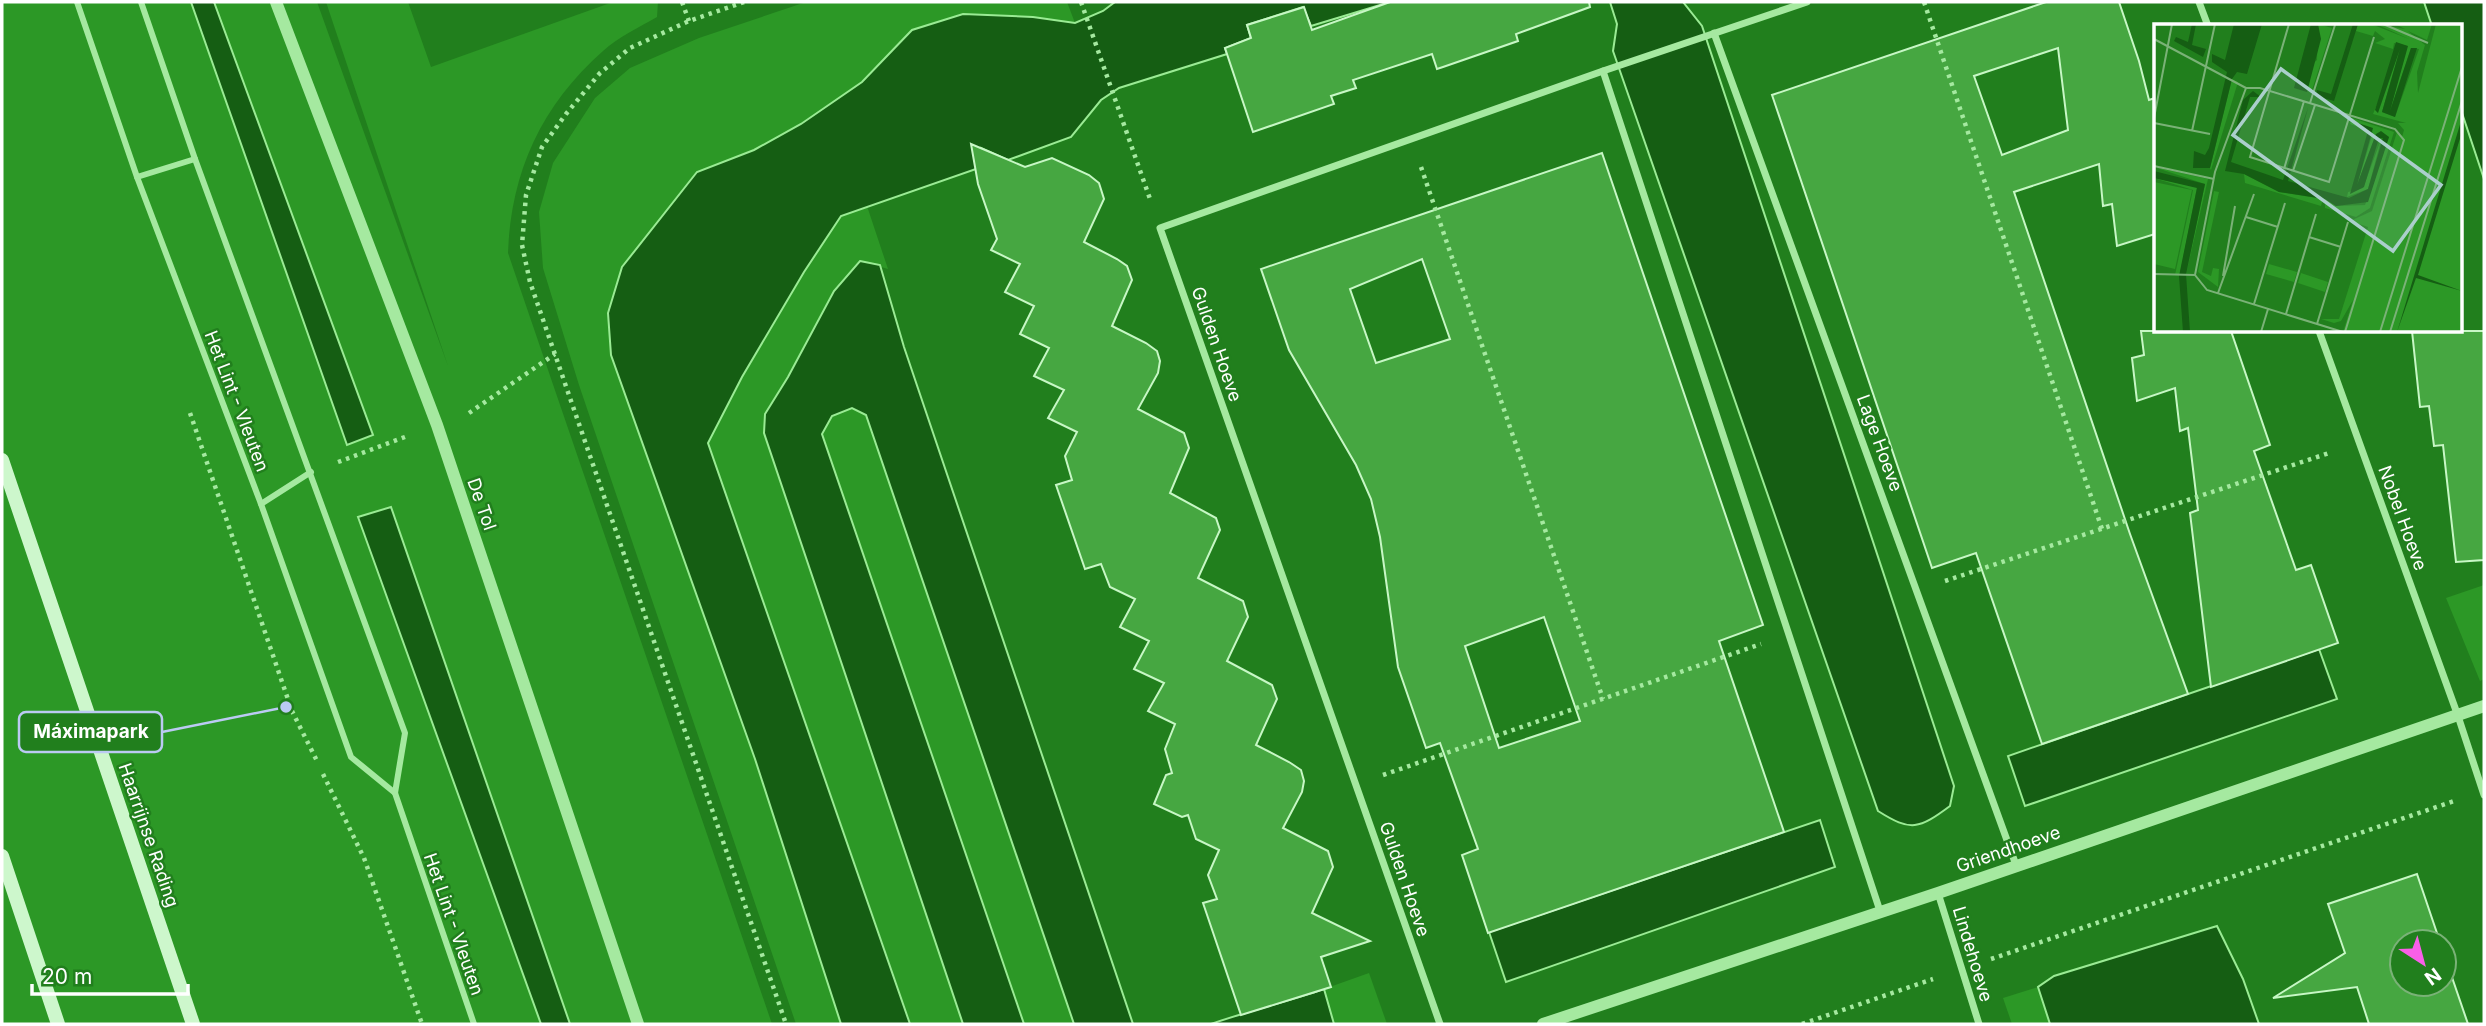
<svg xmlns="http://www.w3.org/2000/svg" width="2486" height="1026" font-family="Inter,sans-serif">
<rect width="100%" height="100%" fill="#217f1d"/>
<g fill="#2c9826">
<path d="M 2,2 L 317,2 L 448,366 L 326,2 L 408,2 L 431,67 L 613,2 L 658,2 L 657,17 C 640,27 618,37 603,51 C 542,105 511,171 508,253 L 772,1024 L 2,1024 Z"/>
<path d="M 806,2 L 1067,2 L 1075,23 L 1033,17 L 912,30 L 862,82 L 801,124 L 754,150 L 697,172 L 663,217 L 608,313 L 611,355 L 755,759 L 841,1024 L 796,1024 L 579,385 L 543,268 L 539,212 L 553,163 L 595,98 L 630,68 L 699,38 Z"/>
<path d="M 867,206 L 888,269 L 860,261 L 765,414 L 764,433 L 963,1024 L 911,1024 L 708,443 L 742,377 L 804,272 L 841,216 Z"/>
<path d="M 852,408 L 866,414 L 1074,1024 L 1024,1024 L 822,433 L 832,416 Z"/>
<path d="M 2484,585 L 2484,679 L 2480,681 L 2446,598 Z"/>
<path d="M 1369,973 L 1387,1024 L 1334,1024 L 1324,989 Z"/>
<path d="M 2038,987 L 2050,1024 L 2012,1024 L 2003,998 Z"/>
</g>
<g fill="#155e13" stroke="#9aeb94" stroke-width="2">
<path d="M 191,2 L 214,2 L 373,435 L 347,445 Z"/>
<path d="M 1115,2 L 1390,2 L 1311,26 L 1303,7 L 1247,25 L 1251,38 L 1225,48 L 1227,54 L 1119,88 L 1101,100 L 1071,137 L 1008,160 L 981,148 L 976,169 L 841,216 L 804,272 L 742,377 L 708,443 L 910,1024 L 841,1024 L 755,759 L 611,355 L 608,313 L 622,267 L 697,172 L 754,150 L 801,124 L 862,82 L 912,30 L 963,14 L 1033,17 L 1075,23 L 1103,11 Z"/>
<path d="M 1610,2 L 1683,2 L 1702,26 L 1954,786 L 1950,806 C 1919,829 1911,832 1878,811 L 1613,51 L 1617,24 Z"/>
<path d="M 2424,2 L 2484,2 L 2484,179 L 2460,107 L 2460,26 L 2432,26 Z"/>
<path d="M 860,261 L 880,265 L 904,347 L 1133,1024 L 1074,1024 L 866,415 L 852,408 L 832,416 L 822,434 L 1024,1024 L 963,1024 L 764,433 L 765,414 L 788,377 L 834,291 Z"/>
<path d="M 391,507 L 570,1024 L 541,1024 L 358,517 Z"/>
<path d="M 2319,649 L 2337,699 L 2025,806 L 2008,756 Z"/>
<path d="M 1820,820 L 1835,867 L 1506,982 L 1489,932 Z"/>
<path d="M 2217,926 L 2243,979 L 2259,1024 L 2050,1024 L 2038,987 L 2054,976 Z"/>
<path d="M 1324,989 L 1334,1024 L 1211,1024 C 1248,1011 1286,1002 1324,989 Z"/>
</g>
<g fill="#46a741" stroke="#c7f7c5" stroke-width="2" fill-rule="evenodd">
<path d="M 1390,2 L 1589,2 L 1590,7 L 1516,34 L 1518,41 L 1443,67 L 1437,69 L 1432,54 L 1353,80 L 1356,88 L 1331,96 L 1334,104 L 1253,132 L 1225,48 L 1251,38 L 1247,25 L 1304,7 L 1312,30 Z"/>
<path d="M 2046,2 L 2119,2 L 2139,61 L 2149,100 L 2155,98 L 2155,234 L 2117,246 L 2112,204 L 2103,206 L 2099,164 L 2014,192 L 2130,534 L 2188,694 L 2042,744 L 1976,553 L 1932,568 L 1772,95 ZM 2058,48 L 2068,130 L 2002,155 L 1974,76 Z"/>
<path d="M 971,144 L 1025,167 L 1052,158 L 1089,175 L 1099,183 L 1104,199 L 1084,242 L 1117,259 L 1127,266 L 1132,280 L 1112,326 L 1146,343 L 1157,351 L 1160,361 L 1158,373 L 1138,409 L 1184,433 L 1189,448 L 1170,493 L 1216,518 L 1220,530 L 1198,578 L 1243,601 L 1248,617 L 1227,661 L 1272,685 L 1277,699 L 1256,745 L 1289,762 L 1301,770 L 1304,781 L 1302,792 L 1283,828 L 1328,851 L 1333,867 L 1312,913 L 1370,941 L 1321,957 L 1331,987 L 1241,1015 L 1203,903 L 1217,899 L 1208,875 L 1219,850 L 1196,839 L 1188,815 L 1182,817 L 1154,804 L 1166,775 L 1172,773 L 1165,749 L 1175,724 L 1148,711 L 1164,683 L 1134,669 L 1149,641 L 1120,627 L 1135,599 L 1110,587 L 1101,564 L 1085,569 L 1056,485 L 1072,480 L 1065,456 L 1077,432 L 1048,418 L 1064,390 L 1034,376 L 1049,348 L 1020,334 L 1034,306 L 1005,292 L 1020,264 L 991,250 L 997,239 L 978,184 Z"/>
<path d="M 1602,153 L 1763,625 L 1719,641 L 1784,832 L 1488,933 L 1462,855 L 1478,849 L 1440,743 L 1426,748 L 1398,667 L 1380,537 L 1371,499 L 1356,465 L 1289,350 L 1261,269 ZM 1422,259 L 1450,339 L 1376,363 L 1350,289 ZM 1544,617 L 1580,721 L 1499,748 L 1465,646 Z"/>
<path d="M 2141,331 L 2231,331 L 2270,445 L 2254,451 L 2296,570 L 2311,565 L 2338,643 L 2211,687 L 2190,513 L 2198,510 L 2188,428 L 2180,431 L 2175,388 L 2137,401 L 2132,358 L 2144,355 Z"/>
<path d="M 2412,331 L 2484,331 L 2484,560 L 2456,562 L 2443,445 L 2434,446 L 2429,406 L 2420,407 Z"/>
<path d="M 2417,874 L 2440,942 L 2402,942 L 2402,984 L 2444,984 L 2444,954 L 2468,1024 L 2369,1024 L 2357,987 L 2273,998 L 2345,953 L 2328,904 Z"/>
</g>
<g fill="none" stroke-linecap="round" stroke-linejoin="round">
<g stroke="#a5e9a0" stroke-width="4.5" stroke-dasharray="3.5 5" stroke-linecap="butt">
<path d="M 682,2 L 689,21"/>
<path d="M 744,2 L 689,21 L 630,48 L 600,73 L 566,114 L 542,147 L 526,195 L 522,245 L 530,282 L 786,1024"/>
<path d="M 1081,2 L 1150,199"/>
<path d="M 1924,2 L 2102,529"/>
<path d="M 1421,167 L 1603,699"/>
<path d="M 190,413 L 292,711 L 318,763"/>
<path d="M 469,413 L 555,354"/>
<path d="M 338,462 L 405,437"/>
<path d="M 1945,581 L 2332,452"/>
<path d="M 323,774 L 364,858 L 422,1024"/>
<path d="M 1383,775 L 1761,644"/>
<path d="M 1991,959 L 2454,801"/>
<path d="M 1802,1024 L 1933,979"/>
</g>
<g stroke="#a5e9a0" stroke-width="6">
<path d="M 77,2 L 137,177 L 261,504 L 351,757 L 395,793"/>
<path d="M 141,2 L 195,159 L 405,733 L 395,793 L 474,1024"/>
<path d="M 137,177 L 195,159"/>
<path d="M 261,504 L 311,472"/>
</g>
<g stroke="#a5e9a0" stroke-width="7">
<path d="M 2199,2 L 2208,26"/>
<path d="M 1714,33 L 2016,865"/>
<path d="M 1603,71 L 1880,911"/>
<path d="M 2319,331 L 2458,716 L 2484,795"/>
<path d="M 1938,893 L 1979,1024"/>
<path d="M 1440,1024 L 1160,228 L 1603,71 L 1807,2"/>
</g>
<g stroke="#a5e9a0" stroke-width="12">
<path d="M 276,2 L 437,425 L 638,1024"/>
<path d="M 1543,1024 L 1938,893 L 2484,706"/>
</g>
<g stroke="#cdf7cc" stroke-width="14">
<path d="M 2,460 L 193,1024"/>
<path d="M 2,856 L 58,1024"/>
</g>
</g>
<g text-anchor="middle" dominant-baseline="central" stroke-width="5" stroke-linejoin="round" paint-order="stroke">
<g font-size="18" fill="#fff" stroke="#217f1d">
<text transform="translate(1217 344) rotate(71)">Gulden Hoeve</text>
<text transform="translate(237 401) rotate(69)">Het Lint - Vleuten</text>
<text transform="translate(1880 443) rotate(70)">Lage Hoeve</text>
<text transform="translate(482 504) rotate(71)">De Tol</text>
<text transform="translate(2403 518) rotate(70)">Nobel Hoeve</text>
<text transform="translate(149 835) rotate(71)">Haarrijnse Rading</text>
<text transform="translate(2008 849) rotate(-19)">Griendhoeve</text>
<text transform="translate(1405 879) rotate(71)">Gulden Hoeve</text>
<text transform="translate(454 924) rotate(71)">Het Lint - Vleuten</text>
<text transform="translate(1973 954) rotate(73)">Lindehoeve</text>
</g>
</g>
<g transform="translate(2154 24)">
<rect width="308" height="308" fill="#217f1d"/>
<path d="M 164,0 L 178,4 L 157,69 L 152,61 L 157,41 L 163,36 ZM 204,0 L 217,0 L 255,15 L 222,0 L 251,5 L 241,0 L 278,0 L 273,16 L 254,7 L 271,21 L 263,48 L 264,69 L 282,0 L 308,0 L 308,308 L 189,308 L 199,276 L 187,297 L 180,299 L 167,295 L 185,295 L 214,203 L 196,197 L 218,187 L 243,108 L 248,113 L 250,106 L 244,99 L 252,99 L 219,90 L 246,25 L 228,88 L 241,93 L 265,25 L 257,24 L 236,87 L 253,22 L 240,19 L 239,25 L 221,19 L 231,15 L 221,7 L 219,12 L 202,7 ZM 78,55 L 84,58 L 57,146 L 56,144 ZM 198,94 L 240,108 L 216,184 L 202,193 L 171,184 L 171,175 L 182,182 L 211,181 L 235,113 L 222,110 L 203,161 L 219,108 L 196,100 ZM 228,113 L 214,165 L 193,173 L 194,168 L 209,164 ZM 0,143 L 54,155 L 32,250 L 51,160 ZM 90,150 L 125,168 L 169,175 L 167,182 L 91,159 ZM 0,154 L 43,163 L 26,250 L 21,251 L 39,166 ZM 0,158 L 38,166 L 21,245 L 0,240 ZM 60,167 L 65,168 L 48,248 L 57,252 L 59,244 L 65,245 L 64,263 L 44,248 ZM 115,240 L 143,248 L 140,258 L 112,250 ZM 147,249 L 174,258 L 171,268 L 144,259 Z" fill="#2c9826"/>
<path d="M 38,0 L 42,0 L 38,21 L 52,25 L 49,33 L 20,17 L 22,13 L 34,18 ZM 80,0 L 108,0 L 93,50 L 83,48 L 78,55 L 56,144 L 39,144 L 40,127 L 51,131 L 55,124 L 73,48 L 58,38 L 58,30 L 71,36 ZM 157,0 L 164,0 L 167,15 L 153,68 L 140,64 ZM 199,0 L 204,0 L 180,77 L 162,72 L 163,66 L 177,70 ZM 242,18 L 254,22 L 236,87 L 257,24 L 263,24 L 241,93 L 228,88 L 246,25 L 224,89 L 221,86 ZM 99,67 L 107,73 L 96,73 L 77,138 L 129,156 L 154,84 L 134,157 L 195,174 L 214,165 L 229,114 L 225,114 L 210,163 L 196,170 L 214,107 L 201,98 L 219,104 L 203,161 L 222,110 L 227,107 L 235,113 L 214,178 L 182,182 L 171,175 L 125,168 L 90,150 L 71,147 L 89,76 ZM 308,94 L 308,108 L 264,251 L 308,267 L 262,254 L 243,308 ZM 0,147 L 51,160 L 32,250 L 36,308 L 29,308 L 25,252 L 43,164 L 0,154 Z" fill="#155e13"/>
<path fill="none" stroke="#7ab277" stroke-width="2" d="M 135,0 L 96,133 L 175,158 L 220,13M 229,0 L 274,19M 0,15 L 92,64M 92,64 L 106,64 L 241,105 L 250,116 L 191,308M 92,64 L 61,148 L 41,251 L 53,266 L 189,308M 156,79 L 181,1M 0,94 L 18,0M 0,99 L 56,110M 38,107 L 61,0M 0,142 L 60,155M 130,145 L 150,77M 139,147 L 161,81M 92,193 L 124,203M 155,213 L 187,223M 0,250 L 41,251M 69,252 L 81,182M 64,269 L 100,170M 100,280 L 131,179M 132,290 L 162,190M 163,300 L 194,198M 107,308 L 114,285M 226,308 L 308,43M 236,308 L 308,77"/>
<path fill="#abcfcc" fill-opacity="0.15" stroke="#abcfcc" stroke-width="3.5" d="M 127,45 L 287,161 L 239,227 L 79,111 Z"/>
<rect width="308" height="308" fill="none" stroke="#fff" stroke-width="3.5"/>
</g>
<path fill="none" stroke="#bbcaf3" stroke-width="2.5" d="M286 707L162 732"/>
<circle fill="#bbcaf3" stroke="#217f1d" stroke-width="2.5" cx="286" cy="707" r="7"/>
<rect fill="#217f1d" stroke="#bbcaf3" stroke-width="2.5" x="19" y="712" width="143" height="40" rx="7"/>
<g font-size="19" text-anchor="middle" font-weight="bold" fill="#fff">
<text x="91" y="738">Máximapark</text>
</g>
<rect width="2486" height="1026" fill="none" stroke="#ffffff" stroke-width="7"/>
<g transform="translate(2423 963) rotate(144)"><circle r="33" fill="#217f1d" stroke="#7ab277" stroke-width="2"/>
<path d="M0-5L12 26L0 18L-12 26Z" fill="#f95fe8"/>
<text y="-10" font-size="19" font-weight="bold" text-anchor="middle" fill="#ffffff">N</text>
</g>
<path d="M32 984v10h156v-10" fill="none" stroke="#ffffff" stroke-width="3.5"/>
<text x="42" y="984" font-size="21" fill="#ffffff" stroke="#217f1d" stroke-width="5" paint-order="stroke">20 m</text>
</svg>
